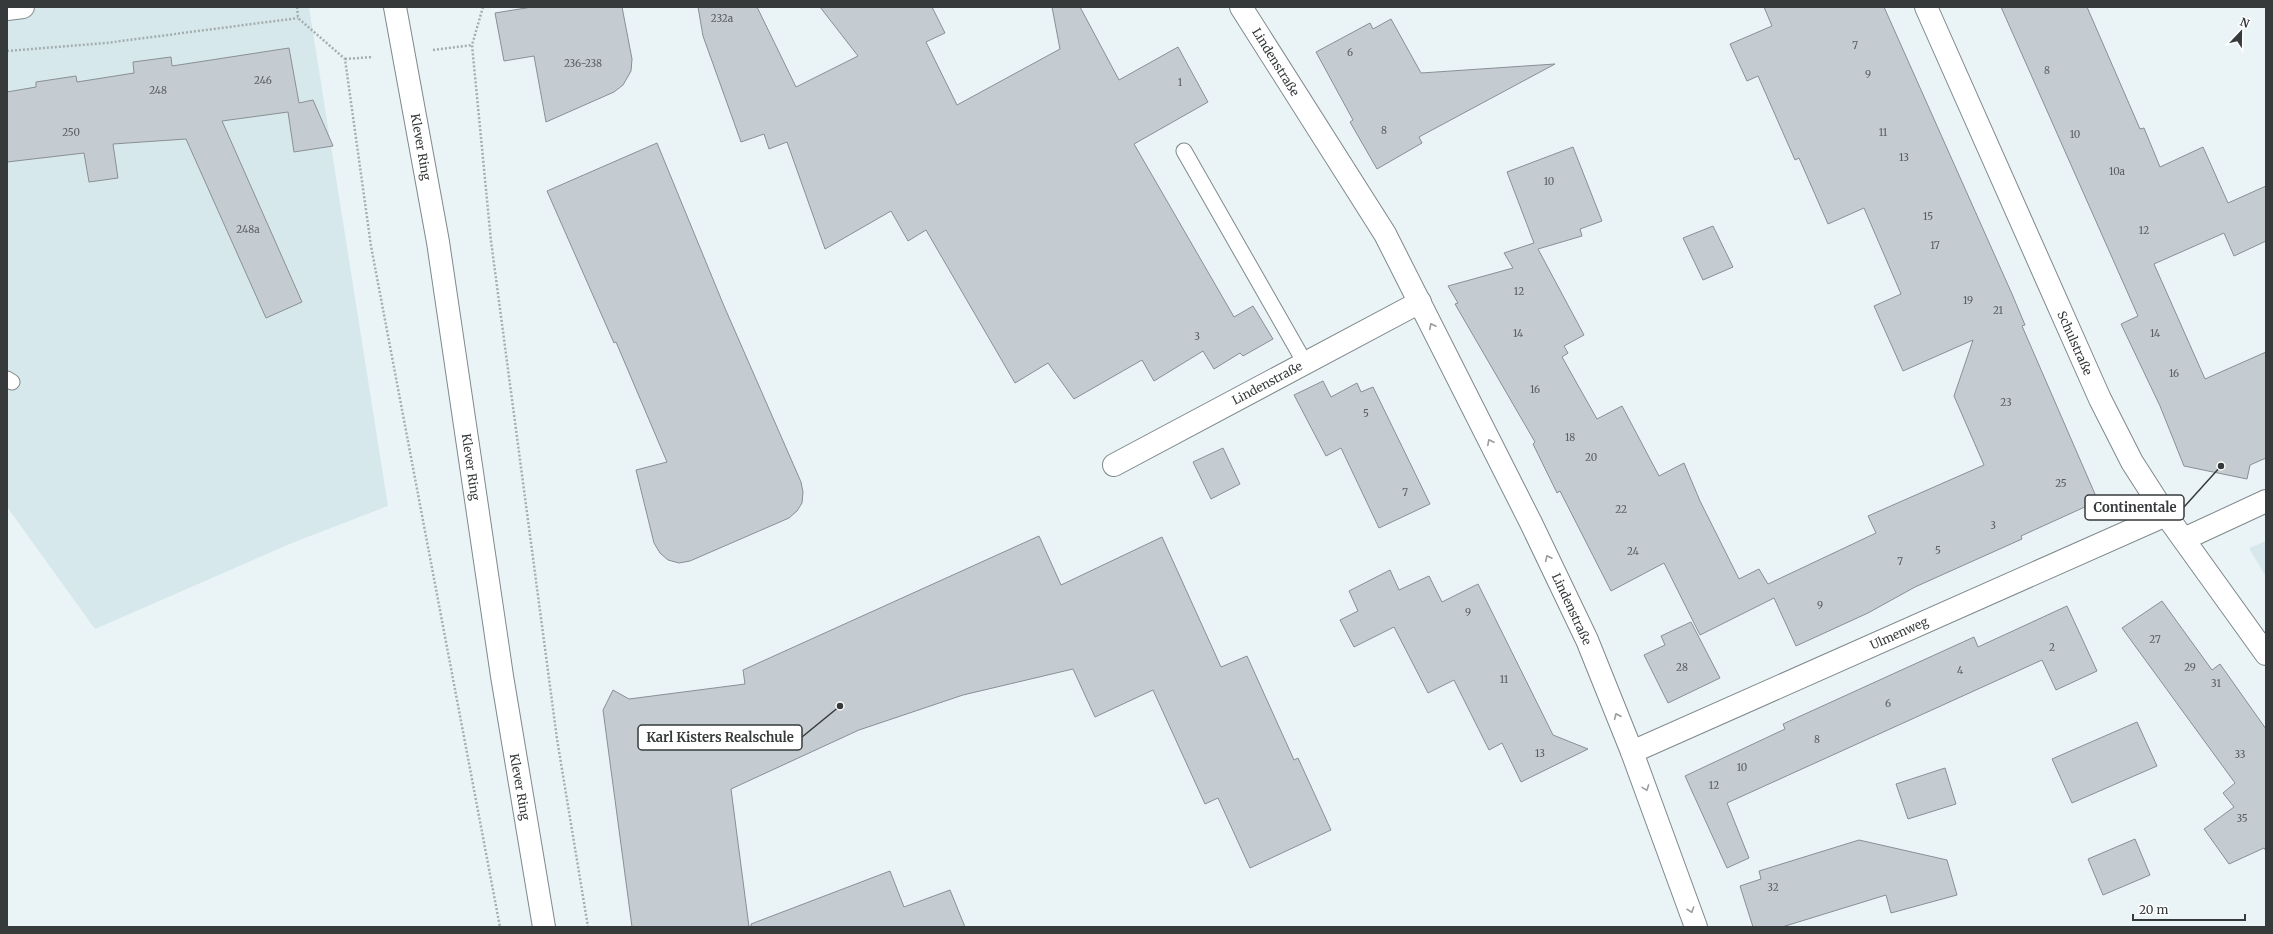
<svg xmlns="http://www.w3.org/2000/svg" width="2273" height="934" font-family="Merriweather,serif">
<rect width="100%" height="100%" fill="#eaf4f7"/>
<g fill="#d6e8ec">
<path d="M 7,7 L 309,7 L 388,506 L 292,543 L 95,629 L 7,507 Z"/>
<path d="M 2266,541 L 2266,577 L 2249,548 Z"/>
</g>
<g fill="#c4ccd1" stroke="#899095">
<path d="M 532,7 L 622,7 L 632,59 L 631,71 L 623,85 L 614,92 L 546,122 L 534,56 L 504,61 L 495,13 Z"/>
<path d="M 698,7 L 757,7 L 796,87 L 858,56 L 820,7 L 932,7 L 945,33 L 926,42 L 957,105 L 1060,49 L 1052,7 L 1080,7 L 1119,80 L 1178,47 L 1208,102 L 1134,144 L 1234,317 L 1253,306 L 1273,339 L 1243,356 L 1240,353 L 1214,369 L 1203,351 L 1154,381 L 1142,360 L 1074,399 L 1048,363 L 1015,383 L 926,230 L 908,241 L 891,211 L 825,249 L 787,142 L 769,149 L 764,134 L 741,142 L 703,36 Z"/>
<path d="M 1764,7 L 1884,7 L 2012,294 L 2025,325 L 2022,326 L 2098,501 L 2021,536 L 2022,539 L 1915,587 L 1868,613 L 1796,646 L 1774,598 L 1700,635 L 1664,563 L 1611,591 L 1560,491 L 1557,493 L 1533,444 L 1535,442 L 1455,304 L 1458,303 L 1448,286 L 1513,268 L 1504,253 L 1534,243 L 1507,172 L 1573,147 L 1602,221 L 1580,229 L 1582,236 L 1538,249 L 1584,335 L 1564,346 L 1568,353 L 1562,357 L 1597,419 L 1622,406 L 1659,476 L 1684,463 L 1700,501 L 1739,579 L 1759,569 L 1768,584 L 1876,533 L 1868,516 L 1984,465 L 1954,396 L 1973,340 L 1903,371 L 1874,306 L 1901,294 L 1864,208 L 1828,224 L 1799,158 L 1795,160 L 1758,76 L 1747,81 L 1730,44 L 1772,26 Z"/>
<path d="M 2001,7 L 2087,7 L 2140,129 L 2144,128 L 2160,167 L 2203,147 L 2228,203 L 2266,186 L 2266,241 L 2234,256 L 2224,233 L 2154,264 L 2205,379 L 2266,352 L 2266,458 L 2250,465 L 2247,479 L 2184,466 L 2160,406 L 2121,324 L 2138,316 Z"/>
<path d="M 1391,19 L 1421,73 L 1555,64 L 1419,137 L 1422,143 L 1377,169 L 1350,122 L 1353,120 L 1316,52 L 1370,23 L 1373,29 Z"/>
<path d="M 289,48 L 299,103 L 313,100 L 333,146 L 294,152 L 288,112 L 222,121 L 302,302 L 266,318 L 186,139 L 113,144 L 118,178 L 89,182 L 84,153 L 7,162 L 7,92 L 36,87 L 36,82 L 76,76 L 77,82 L 134,73 L 133,62 L 171,57 L 172,66 Z"/>
<path d="M 657,143 L 724,306 L 801,482 L 803,492 L 802,503 L 797,511 L 789,518 L 690,561 L 679,563 L 668,560 L 660,553 L 654,543 L 636,470 L 667,462 L 616,342 L 614,343 L 547,191 Z"/>
<path d="M 1713,226 L 1733,267 L 1703,280 L 1683,238 Z"/>
<path d="M 1323,381 L 1331,397 L 1357,383 L 1361,392 L 1373,387 L 1430,504 L 1379,528 L 1341,448 L 1326,456 L 1294,395 Z"/>
<path d="M 1223,448 L 1240,484 L 1211,499 L 1193,462 Z"/>
<path d="M 1039,536 L 1061,585 L 1162,537 L 1221,667 L 1247,656 L 1294,760 L 1298,758 L 1331,830 L 1250,868 L 1218,798 L 1205,804 L 1153,690 L 1095,717 L 1073,669 L 963,695 L 859,730 L 731,789 L 749,927 L 632,927 L 603,710 L 613,690 L 629,699 L 745,684 L 743,670 Z"/>
<path d="M 1390,570 L 1399,590 L 1429,576 L 1442,602 L 1478,584 L 1553,735 L 1588,749 L 1521,782 L 1502,743 L 1489,750 L 1454,680 L 1428,693 L 1394,627 L 1354,647 L 1340,620 L 1358,611 L 1349,591 Z"/>
<path d="M 2162,601 L 2212,670 L 2220,664 L 2266,729 L 2266,851 L 2264,848 L 2229,864 L 2204,829 L 2234,807 L 2223,793 L 2235,783 L 2122,628 Z"/>
<path d="M 2067,606 L 2097,671 L 2056,690 L 2042,660 L 1727,803 L 1749,858 L 1727,868 L 1685,776 L 1785,729 L 1783,724 L 1974,637 L 1978,647 Z"/>
<path d="M 1691,622 L 1720,678 L 1668,703 L 1644,655 L 1665,645 L 1661,636 Z"/>
<path d="M 2137,722 L 2157,766 L 2072,803 L 2052,759 Z"/>
<path d="M 1945,768 L 1956,804 L 1908,819 L 1896,784 Z"/>
<path d="M 2135,839 L 2150,875 L 2103,895 L 2088,859 Z"/>
<path d="M 1859,840 L 1947,860 L 1957,895 L 1891,913 L 1886,895 L 1782,927 L 1753,927 L 1740,886 L 1761,879 L 1759,871 Z"/>
<path d="M 890,871 L 904,907 L 950,890 L 965,927 L 751,927 L 751,924 Z"/>
</g>
<g fill="none" stroke-linecap="round" stroke-linejoin="round">
<defs>
<g id="lane">
<path d="M 1184,151 L 1305,363"/>
<path d="M 7,379 L 12,382"/>
</g>
<g id="street">
<path d="M 1241,7 L 1385,234 L 1531,523 L 1587,640 L 1632,752 L 1696,927"/>
<path d="M 1926,7 L 2100,399 L 2132,462 L 2166,515 L 2266,654"/>
<path d="M 1114,465 L 1420,302"/>
<path d="M 2184,539 L 2266,501"/>
<path d="M 1632,752 L 2166,515"/>
</g>
<path id="secondary" d="M 7,9 L 23,7"/>
<path id="primary" d="M 395,7 L 438,242 L 502,676 L 544,927"/>
</defs>
<use href="#lane" stroke="#7f898b" stroke-width="17"/>
<use href="#street" stroke="#7f898b" stroke-width="24"/>
<use href="#secondary" stroke="#7f898b" stroke-width="24"/>
<use href="#primary" stroke="#7f898b" stroke-width="24"/>
<g stroke="#a5adaf" stroke-width="2.5" stroke-dasharray="2 2" stroke-linecap="butt">
<path d="M 297,7 L 298,18 L 345,59 L 371,246 L 500,927"/>
<path d="M 483,7 L 472,45 L 491,241 L 557,739 L 588,927"/>
<path d="M 433,50 L 472,45"/>
<path d="M 7,51 L 106,43 L 298,18"/>
<path d="M 345,59 L 373,57"/>
</g>
<use href="#lane" stroke="#fff" stroke-width="15"/>
<use href="#street" stroke="#fff" stroke-width="22"/>
<use href="#secondary" stroke="#fff" stroke-width="22"/>
<use href="#primary" stroke="#fff" stroke-width="22"/>
</g>
<defs><path id="oneway-chevron" d="M-2-3.5L2.5 0L-2 3.5" fill="none" stroke-width="1.6" stroke-linecap="round" stroke-linejoin="round"/></defs>
<g stroke="#9a9c9d">
<use href="#oneway-chevron" transform="translate(1432 326) rotate(-117)"/>
<use href="#oneway-chevron" transform="translate(1490 442) rotate(-117)"/>
<use href="#oneway-chevron" transform="translate(1548 558) rotate(-116)"/>
<use href="#oneway-chevron" transform="translate(1617 716) rotate(-113)"/>
<use href="#oneway-chevron" transform="translate(1646 788) rotate(70)"/>
<use href="#oneway-chevron" transform="translate(1691 910) rotate(71)"/>
</g>
<g text-anchor="middle" dominant-baseline="central" stroke-width="3" stroke-linejoin="round" paint-order="stroke">
<g font-size="10" fill="#5a5e60">
<text x="722" y="18">232a</text>
<text x="1855" y="45">7</text>
<text x="1350" y="52">6</text>
<text x="583" y="63">236-238</text>
<text x="2047" y="70">8</text>
<text x="1868" y="74">9</text>
<text x="263" y="80">246</text>
<text x="1180" y="82">1</text>
<text x="158" y="90">248</text>
<text x="1384" y="130">8</text>
<text x="71" y="132">250</text>
<text x="1883" y="132">11</text>
<text x="2075" y="134">10</text>
<text x="1904" y="157">13</text>
<text x="2117" y="171">10a</text>
<text x="1549" y="181">10</text>
<text x="1928" y="216">15</text>
<text x="248" y="229">248a</text>
<text x="2144" y="230">12</text>
<text x="1935" y="245">17</text>
<text x="1519" y="291">12</text>
<text x="1968" y="300">19</text>
<text x="1998" y="310">21</text>
<text x="1518" y="333">14</text>
<text x="2155" y="333">14</text>
<text x="1197" y="336">3</text>
<text x="2174" y="373">16</text>
<text x="1535" y="389">16</text>
<text x="2006" y="402">23</text>
<text x="1366" y="413">5</text>
<text x="1570" y="437">18</text>
<text x="1591" y="457">20</text>
<text x="2061" y="483">25</text>
<text x="1405" y="492">7</text>
<text x="1621" y="509">22</text>
<text x="1993" y="525">3</text>
<text x="1938" y="550">5</text>
<text x="1633" y="551">24</text>
<text x="1900" y="561">7</text>
<text x="1820" y="605">9</text>
<text x="1468" y="612">9</text>
<text x="2155" y="639">27</text>
<text x="2052" y="647">2</text>
<text x="1682" y="667">28</text>
<text x="2190" y="667">29</text>
<text x="1960" y="670">4</text>
<text x="1504" y="679">11</text>
<text x="2216" y="683">31</text>
<text x="1888" y="703">6</text>
<text x="1817" y="739">8</text>
<text x="1540" y="753">13</text>
<text x="2240" y="754">33</text>
<text x="1742" y="767">10</text>
<text x="1714" y="785">12</text>
<text x="2242" y="818">35</text>
<text x="1773" y="887">32</text>
</g>
<g font-size="12" fill="#363a3b" stroke="#fff">
<text transform="translate(1276 62) rotate(58)">Lindenstraße</text>
<text transform="translate(421 147) rotate(80)">Klever Ring</text>
<text transform="translate(2075 343) rotate(66)">Schulstraße</text>
<text transform="translate(1267 383) rotate(-28)">Lindenstraße</text>
<text transform="translate(471 467) rotate(82)">Klever Ring</text>
<text transform="translate(1572 609) rotate(65)">Lindenstraße</text>
<text transform="translate(1899 633) rotate(-24)">Ulmenweg</text>
<text transform="translate(520 787) rotate(80)">Klever Ring</text>
</g>
</g>
<path fill="none" stroke="#363a3b" stroke-width="1.5" d="M2221 466L2184 507M840 706L802 737"/>
<g fill="#363a3b" stroke="#fff" stroke-width="1.5">
<circle cx="2221" cy="466" r="4"/>
<circle cx="840" cy="706" r="4"/>
</g>
<g fill="#fff" stroke="#363a3b" stroke-width="1.5">
<rect x="2085" y="495" width="99" height="25" rx="4"/>
<rect x="638" y="725" width="164" height="25" rx="4"/>
</g>
<g font-size="13" text-anchor="middle" font-weight="bold" fill="#363a3b">
<text x="2135" y="512">Continentale</text>
<text x="720" y="742">Karl Kisters Realschule</text>
</g>
<rect width="2273" height="934" fill="none" stroke="#363a3b" stroke-width="16"/>
<g transform="translate(2241 32) rotate(22)" stroke="#ffffff" stroke-width="3" paint-order="stroke">
<path d="M0-3L7 15L0 10L-7 15Z" fill="#363a3b"/>
<text y="-6" font-size="11" font-weight="bold" text-anchor="middle" fill="#363a3b">N</text>
</g>
<path d="M2133 914v6h112v-6" fill="none" stroke="#363a3b" stroke-width="2"/>
<text x="2139" y="914" font-size="12" fill="#363a3b" stroke="#ffffff" stroke-width="3" paint-order="stroke">20 m</text>
</svg>
